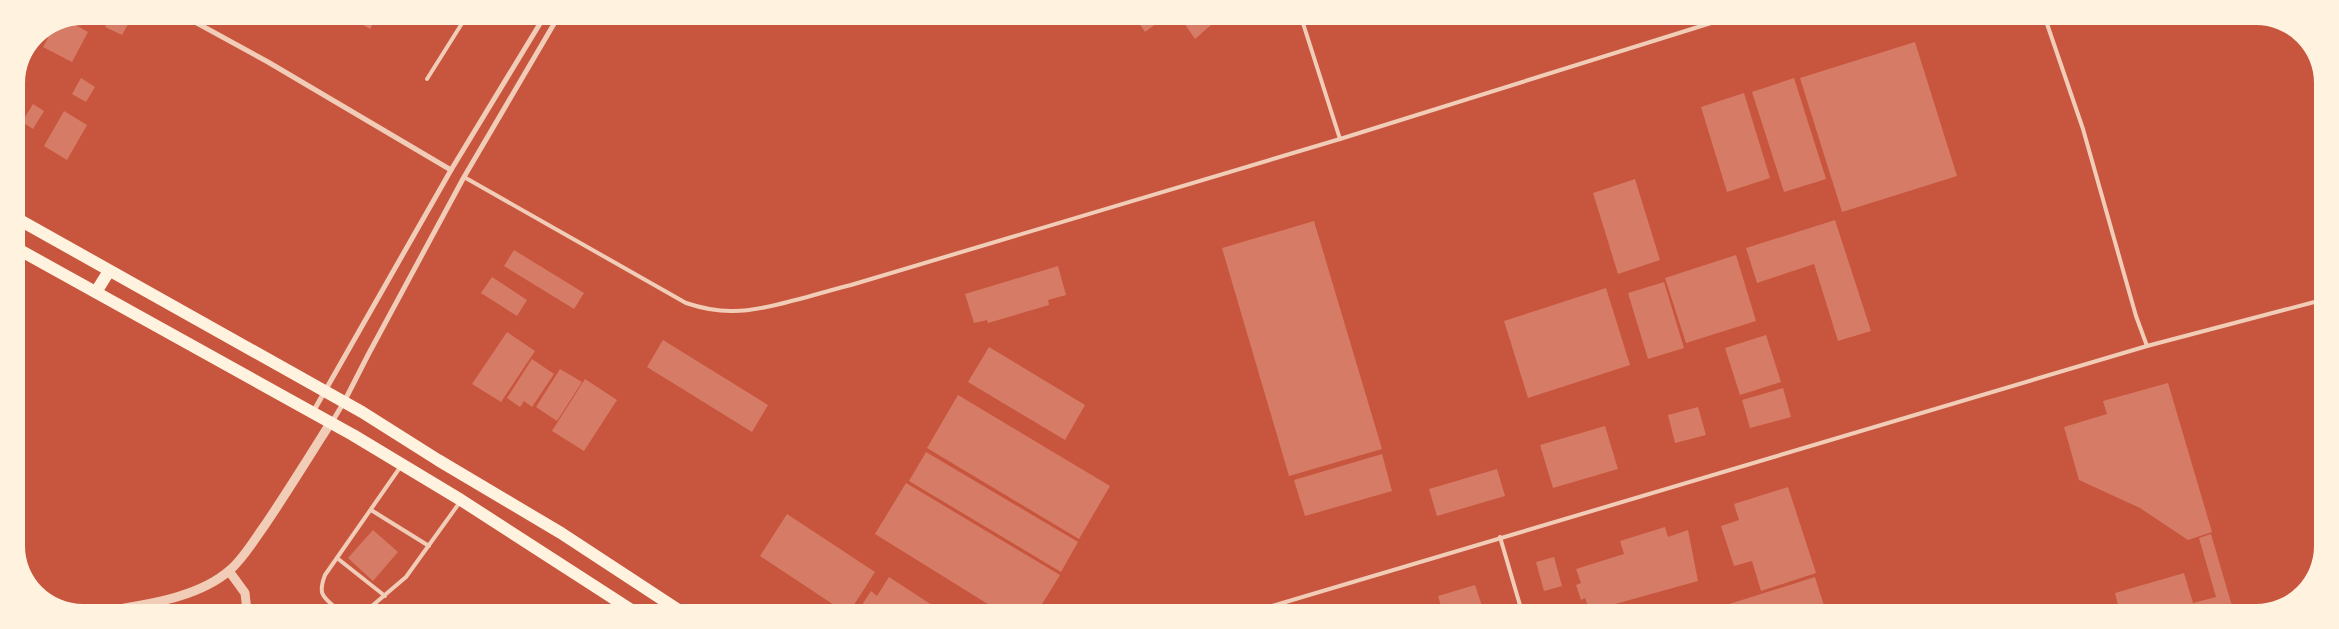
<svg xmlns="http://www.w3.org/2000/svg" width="2339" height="629" font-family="'Asap Condensed',sans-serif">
<rect width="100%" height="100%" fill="#c8553d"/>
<g fill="#d67c66">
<path d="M 111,16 L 126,16 L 131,19 L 122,35 L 105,27 Z"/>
<path d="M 350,17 L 377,17 L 370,29 Z"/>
<path d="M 1135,17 L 1165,17 L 1145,32 Z"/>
<path d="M 1180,17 L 1220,17 L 1195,39 Z"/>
<path d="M 70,22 L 88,32 L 72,62 L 43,47 L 48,38 L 41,34 Z"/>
<path d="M 1915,42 L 1957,176 L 1842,212 L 1800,78 Z"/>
<path d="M 81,78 L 95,87 L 86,102 L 72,94 Z"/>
<path d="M 1794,78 L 1826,179 L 1784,192 L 1752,92 Z"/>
<path d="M 1744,93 L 1770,178 L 1727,192 L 1701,107 Z"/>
<path d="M 33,104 L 44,111 L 33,129 L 22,122 Z"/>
<path d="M 64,111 L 87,125 L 67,160 L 44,146 Z"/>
<path d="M 1635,179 L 1660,260 L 1618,274 L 1593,193 Z"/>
<path d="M 1835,220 L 1871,331 L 1838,341 L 1814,264 L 1757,283 L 1746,248 Z"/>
<path d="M 1314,221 L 1382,449 L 1289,476 L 1222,248 Z"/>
<path d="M 514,250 L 584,293 L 574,309 L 504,266 Z"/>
<path d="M 1736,255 L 1756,321 L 1686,343 L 1665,278 Z"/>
<path d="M 1058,266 L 1066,295 L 1048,300 L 1049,305 L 988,323 L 987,320 L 974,323 L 965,294 Z"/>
<path d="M 492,277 L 527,300 L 517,316 L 481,293 Z"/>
<path d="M 1664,282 L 1684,348 L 1648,359 L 1628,293 Z"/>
<path d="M 1606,288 L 1630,365 L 1528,398 L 1504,321 Z"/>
<path d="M 507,332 L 535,351 L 501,402 L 472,384 Z"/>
<path d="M 1766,335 L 1781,382 L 1740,395 L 1725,348 Z"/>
<path d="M 663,340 L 768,405 L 752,432 L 647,367 Z"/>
<path d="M 989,347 L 1085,405 L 1065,440 L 968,382 Z"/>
<path d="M 532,359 L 554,374 L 532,407 L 524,401 L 520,407 L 507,398 Z"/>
<path d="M 560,369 L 582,382 L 557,421 L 536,407 Z"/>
<path d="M 585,379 L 617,400 L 584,451 L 552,431 Z"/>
<path d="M 2168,383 L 2212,532 L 2188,540 L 2140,508 L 2079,480 L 2064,427 L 2107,414 L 2103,401 Z"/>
<path d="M 1783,388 L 1791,417 L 1750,428 L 1742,400 Z"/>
<path d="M 958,395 L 1110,486 L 1079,539 L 927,448 Z"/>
<path d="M 1698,407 L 1706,435 L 1675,443 L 1668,415 Z"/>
<path d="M 1605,426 L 1618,469 L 1553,488 L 1540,445 Z"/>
<path d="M 926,452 L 1078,542 L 1061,572 L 909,481 Z"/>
<path d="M 1382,454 L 1392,491 L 1305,516 L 1294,480 Z"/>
<path d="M 1497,469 L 1505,496 L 1437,516 L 1429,489 Z"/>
<path d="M 906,483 L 1060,575 L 1037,612 L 999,611 L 875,534 Z"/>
<path d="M 1788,487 L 1816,573 L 1761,591 L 1752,561 L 1734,566 L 1721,526 L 1739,520 L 1734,504 Z"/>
<path d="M 787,514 L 875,572 L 850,611 L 843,611 L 760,556 Z"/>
<path d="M 1665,527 L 1668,537 L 1688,530 L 1698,581 L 1590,611 L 1585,598 L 1581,600 L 1576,585 L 1581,583 L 1576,569 L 1624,554 L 1620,541 Z"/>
<path d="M 373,530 L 398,552 L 373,581 L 348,558 Z"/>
<path d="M 2211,534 L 2234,613 L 2120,613 L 2115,593 L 2184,573 L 2193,603 L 2216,597 L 2199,538 Z"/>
<path d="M 1554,557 L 1562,586 L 1544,591 L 1536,562 Z"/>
<path d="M 889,577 L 935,607 L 932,611 L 858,611 L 871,591 L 877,596 Z"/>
<path d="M 1815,577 L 1826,612 L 1704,612 Z"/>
<path d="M 1475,585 L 1484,612 L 1443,612 L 1438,596 Z"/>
</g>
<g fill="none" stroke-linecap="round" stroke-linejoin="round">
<g stroke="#f1ccb7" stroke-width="4">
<path d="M 1301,17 L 1340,139"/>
<path d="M 2045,18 L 2083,129 L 2136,316 L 2147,346"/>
<path d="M 427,79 L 466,17"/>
<path d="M 464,177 L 686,303 C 701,308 715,311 731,311 C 763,312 818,293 851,285 L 1340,139 L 1727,18"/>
<path d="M 371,510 L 429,546"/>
<path d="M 1500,537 L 1522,612"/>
<path d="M 337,558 L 385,596"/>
<path d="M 339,611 C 324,597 317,596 325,575 L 401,466"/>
<path d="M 366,611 L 406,577 L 460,502"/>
<path d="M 1252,612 L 2147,346 L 2322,300"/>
</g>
<g stroke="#f1ccb7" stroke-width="5">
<path d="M 184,16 L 268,62 L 451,170"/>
<path d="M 313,412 L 451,170 L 544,17"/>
<path d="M 332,422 L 344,402 L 368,355 L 464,177 L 558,17"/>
</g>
<g stroke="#f1ccb7" stroke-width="9">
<path d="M 229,571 L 245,593 L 247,611"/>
<path d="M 108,611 C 147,604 198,598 230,570 C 244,558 254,540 265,525 C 288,491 309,457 331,422"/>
</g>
<g stroke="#fff3e0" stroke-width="12">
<path d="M 16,218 L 362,412 L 438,460 L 561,533 L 680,611"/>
<path d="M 16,248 L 353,435 L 461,500 L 633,611"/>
<path d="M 96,292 L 109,271"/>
</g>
</g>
<path d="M0 0H2339V629H0ZM83 25H2256A58 58 0 0 1 2314 83V546A58 58 0 0 1 2256 604H83A58 58 0 0 1 25 546V83A58 58 0 0 1 83 25Z" fill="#fff3e0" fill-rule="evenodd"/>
</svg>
